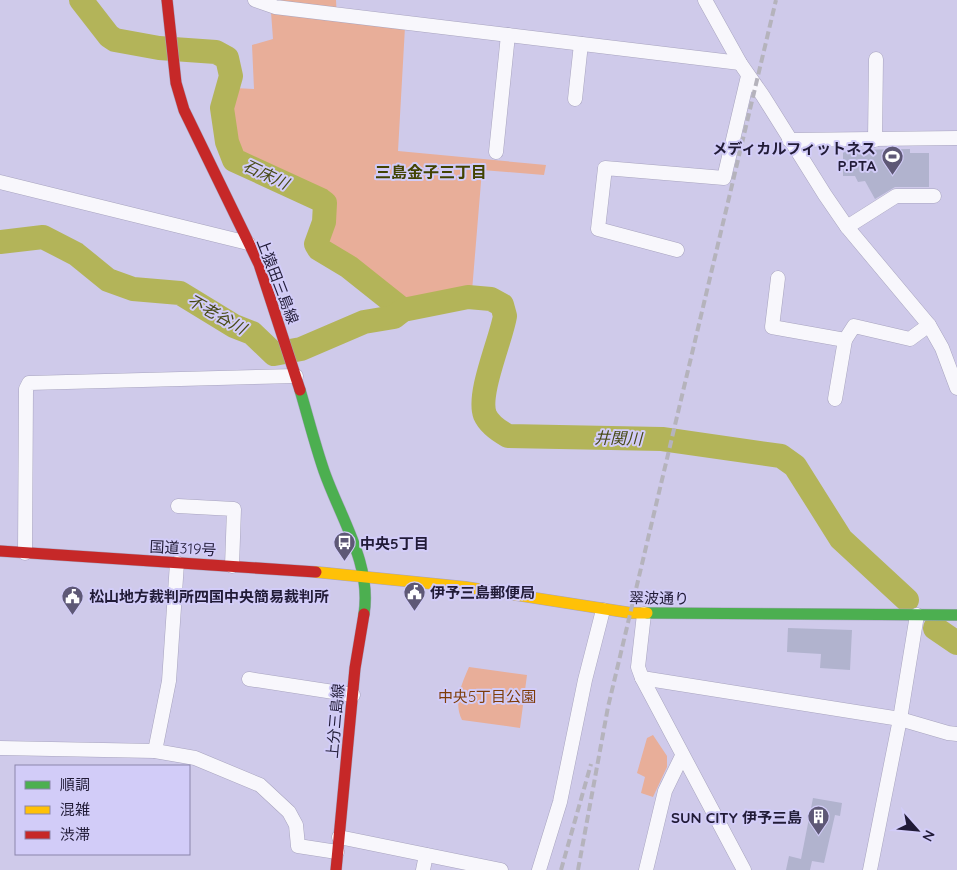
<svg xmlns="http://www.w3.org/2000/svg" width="957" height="870" font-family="Quicksand,'Noto Sans JP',sans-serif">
<rect width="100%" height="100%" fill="#cfcaea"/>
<g fill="#e8ae99">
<path d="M 266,0 L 336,0 L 337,20 L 405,27 L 398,151 L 546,165 L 544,175 L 482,170 L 472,291 L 403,303 L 367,275 L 326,250 L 322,244 L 329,204 L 324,193 L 239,155 C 225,135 225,110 234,88 L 254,89 L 252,45 L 273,39 L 271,12 Z"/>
<path d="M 469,667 L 527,675 L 520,728 L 462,720 C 453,703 462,683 469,667 Z"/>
<path d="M 653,735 L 667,756 L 667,767 L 653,797 L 641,793 L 645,777 L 637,773 L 647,738 Z"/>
</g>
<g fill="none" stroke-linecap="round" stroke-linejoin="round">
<g stroke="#b3b459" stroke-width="24">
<path d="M 81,0 L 109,36 L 115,40 L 159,48 L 216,52 L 227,58 L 231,76 L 222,108 L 227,142 L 234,160 L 321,200 L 325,203 L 324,222 L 316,244 L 319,249 L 349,267 L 403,310"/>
<path d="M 0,242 L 43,237 L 76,254 L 108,280 L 133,289 L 180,293 L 234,326 L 252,333 L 274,354 L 301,349 L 364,322 L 394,317 L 403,310 L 468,297 L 491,299 L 502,305 L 505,316 C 501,340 477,394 485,415 C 489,424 499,431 508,436 L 662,439 L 781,456 L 795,466 L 841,539 L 907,600"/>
<path d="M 935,628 L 957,643"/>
</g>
</g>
<g fill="#b1b3ce">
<path d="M 910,149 L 910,153 L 929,153 L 929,187 L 895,187 L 875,199 L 865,181 L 858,182 L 855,176 L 843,176 L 843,150 Z"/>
<path d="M 788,628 L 852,630 L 850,670 L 820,668 L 821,654 L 787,652 Z"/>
<path d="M 813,798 L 842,803 L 840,816 L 835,815 L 824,863 L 812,861 L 810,870 L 786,870 L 789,856 L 801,859 Z"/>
</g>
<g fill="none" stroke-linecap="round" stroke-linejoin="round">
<defs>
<g id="street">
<path d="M 255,0 L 275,7 L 740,63"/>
<path d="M 705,0 L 740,63 L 763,96 L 825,195 L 847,227 L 929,325 L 942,348 L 957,388"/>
<path d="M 575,99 L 581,44"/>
<path d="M 789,140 L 957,138"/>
<path d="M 875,140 L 876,59"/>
<path d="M 496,152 L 508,35"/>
<path d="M 0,182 L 248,243"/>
<path d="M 847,227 L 896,196 L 934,196"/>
<path d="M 677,250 L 598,229 L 605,168 L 724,178 L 748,76"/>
<path d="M 778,278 L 772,327 L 845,340 L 854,326 L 910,339 L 929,325"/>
<path d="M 835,399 L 845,340"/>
<path d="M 178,506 L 234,509 L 232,566"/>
<path d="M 25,553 L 26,389 L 29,383 L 296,376"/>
<path d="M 644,614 L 638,667 L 642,678 L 744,870"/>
<path d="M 642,678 L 900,719 L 948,733 L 957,734"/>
<path d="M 249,679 L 353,695"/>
<path d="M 0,748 L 155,751 L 195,758 L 260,785 L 289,812 L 296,825 L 298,846 L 337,852"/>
<path d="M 155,751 L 169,681 L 177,563"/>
<path d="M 339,837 L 501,870"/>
<path d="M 423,870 L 426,855"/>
<path d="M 539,870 L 560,802 L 585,680 L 603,610"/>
<path d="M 646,870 L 665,791 L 682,756"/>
<path d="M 870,870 L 900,719 L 917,615"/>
</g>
<g id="fast">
<path d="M 300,390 C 308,417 315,445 324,471 C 340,517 372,564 364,614"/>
<path d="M 647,613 L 957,615"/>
</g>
<path id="slow" d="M 316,572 L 465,587 L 631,613 L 647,613"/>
<g id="jam">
<path d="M 167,0 L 176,83 L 184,110 L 259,264 L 300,390"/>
<path d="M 0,551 L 316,572"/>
<path d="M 336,870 L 355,668 L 364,614"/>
</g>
</defs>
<use href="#street" stroke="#a8a4bf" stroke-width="15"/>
<use href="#fast" stroke="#a8a4bf" stroke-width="12"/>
<use href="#slow" stroke="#a8a4bf" stroke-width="12"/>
<use href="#jam" stroke="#a8a4bf" stroke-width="12"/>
<use href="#street" stroke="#f8f7fc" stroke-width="14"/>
<use href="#fast" stroke="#4caf50" stroke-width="11"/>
<use href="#slow" stroke="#ffc107" stroke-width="11"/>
<use href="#jam" stroke="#c62828" stroke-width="11"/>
<g stroke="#b5b3bc" stroke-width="4" stroke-dasharray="8 4" stroke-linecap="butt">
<path d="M 561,870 L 591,764"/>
<path d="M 578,870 L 608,707 L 776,0"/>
</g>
</g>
<defs>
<symbol id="stadium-pin" viewBox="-11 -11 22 30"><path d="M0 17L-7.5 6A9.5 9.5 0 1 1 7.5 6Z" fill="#5e5876" stroke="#d2ccf8"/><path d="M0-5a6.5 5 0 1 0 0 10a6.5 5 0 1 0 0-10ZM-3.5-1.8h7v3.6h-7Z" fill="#fff"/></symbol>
<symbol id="bus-pin" viewBox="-11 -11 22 30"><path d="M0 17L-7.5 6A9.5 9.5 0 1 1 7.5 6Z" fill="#5e5876" stroke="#d2ccf8"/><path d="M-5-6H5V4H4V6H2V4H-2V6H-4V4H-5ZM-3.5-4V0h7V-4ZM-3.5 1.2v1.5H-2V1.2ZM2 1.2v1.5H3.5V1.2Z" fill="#fff"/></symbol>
<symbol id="civic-pin" viewBox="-11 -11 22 30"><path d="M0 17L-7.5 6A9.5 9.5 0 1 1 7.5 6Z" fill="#5e5876" stroke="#d2ccf8"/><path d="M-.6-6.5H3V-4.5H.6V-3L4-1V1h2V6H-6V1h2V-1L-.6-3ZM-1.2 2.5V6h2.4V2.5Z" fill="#fff"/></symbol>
<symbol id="building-pin" viewBox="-11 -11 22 30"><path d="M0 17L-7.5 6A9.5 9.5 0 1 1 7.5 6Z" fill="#5e5876" stroke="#d2ccf8"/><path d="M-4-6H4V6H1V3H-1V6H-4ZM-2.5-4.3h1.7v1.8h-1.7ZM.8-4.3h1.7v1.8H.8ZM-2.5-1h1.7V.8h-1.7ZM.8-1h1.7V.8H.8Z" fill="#fff"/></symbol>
</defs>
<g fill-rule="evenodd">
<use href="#stadium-pin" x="880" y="144" width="25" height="34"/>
<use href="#bus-pin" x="332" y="530" width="25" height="34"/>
<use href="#civic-pin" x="402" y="580" width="25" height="34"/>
<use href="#civic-pin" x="60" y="584" width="25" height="34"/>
<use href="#building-pin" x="806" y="804" width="25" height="34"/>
</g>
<g text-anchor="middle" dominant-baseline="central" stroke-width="4" stroke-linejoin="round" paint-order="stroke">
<g font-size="15" font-weight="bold" fill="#211b37" stroke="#d2ccf8" text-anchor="start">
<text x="876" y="148" text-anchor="end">メディカルフィットネス<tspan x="876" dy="17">P.PTA</tspan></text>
<text x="360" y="543">中央5丁目</text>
<text x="430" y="592">伊予三島郵便局</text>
<text x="89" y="596">松山地方裁判所四国中央簡易裁判所</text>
<text x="802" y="817" text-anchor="end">SUN CITY 伊予三島</text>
</g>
<g font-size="15" fill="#211b37" stroke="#d2ccf8">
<text transform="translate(278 281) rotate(69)">上猿田三島線</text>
<text transform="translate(183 548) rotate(3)">国道319号</text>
<text transform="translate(659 598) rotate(1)">翠波通り</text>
<text transform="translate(335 721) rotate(-85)">上分三島線</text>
</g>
<g font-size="15" fill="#7e3c08" stroke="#d2ccf8">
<text x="487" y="696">中央5丁目公園</text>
</g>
<g font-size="16" font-weight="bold" fill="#414302" stroke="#d2ccf8">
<text x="431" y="172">三島金子三丁目</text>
</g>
<g font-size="16" font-style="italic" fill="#484a16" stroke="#d2ccf8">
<text transform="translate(266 174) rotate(25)">石床川</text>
<text transform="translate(217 314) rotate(29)">不老谷川</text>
<text transform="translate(618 438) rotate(1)">井関川</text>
</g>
</g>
<rect x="15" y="765" width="175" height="90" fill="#d2ccf8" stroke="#8b85ab"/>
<rect x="25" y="781" width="25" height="8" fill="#4caf50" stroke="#8b85ab"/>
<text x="60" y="790" font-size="15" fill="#211b37">順調</text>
<rect x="25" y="806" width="25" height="8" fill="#ffc107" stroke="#8b85ab"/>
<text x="60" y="815" font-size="15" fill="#211b37">混雑</text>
<rect x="25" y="831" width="25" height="8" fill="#c62828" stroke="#8b85ab"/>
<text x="60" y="840" font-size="15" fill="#211b37">渋滞</text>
<g transform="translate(917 830) rotate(117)" stroke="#d2ccf8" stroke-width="4" paint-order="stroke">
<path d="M0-4L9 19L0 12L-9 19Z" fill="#211b37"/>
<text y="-8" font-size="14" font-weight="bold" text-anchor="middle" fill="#211b37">N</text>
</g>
</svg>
